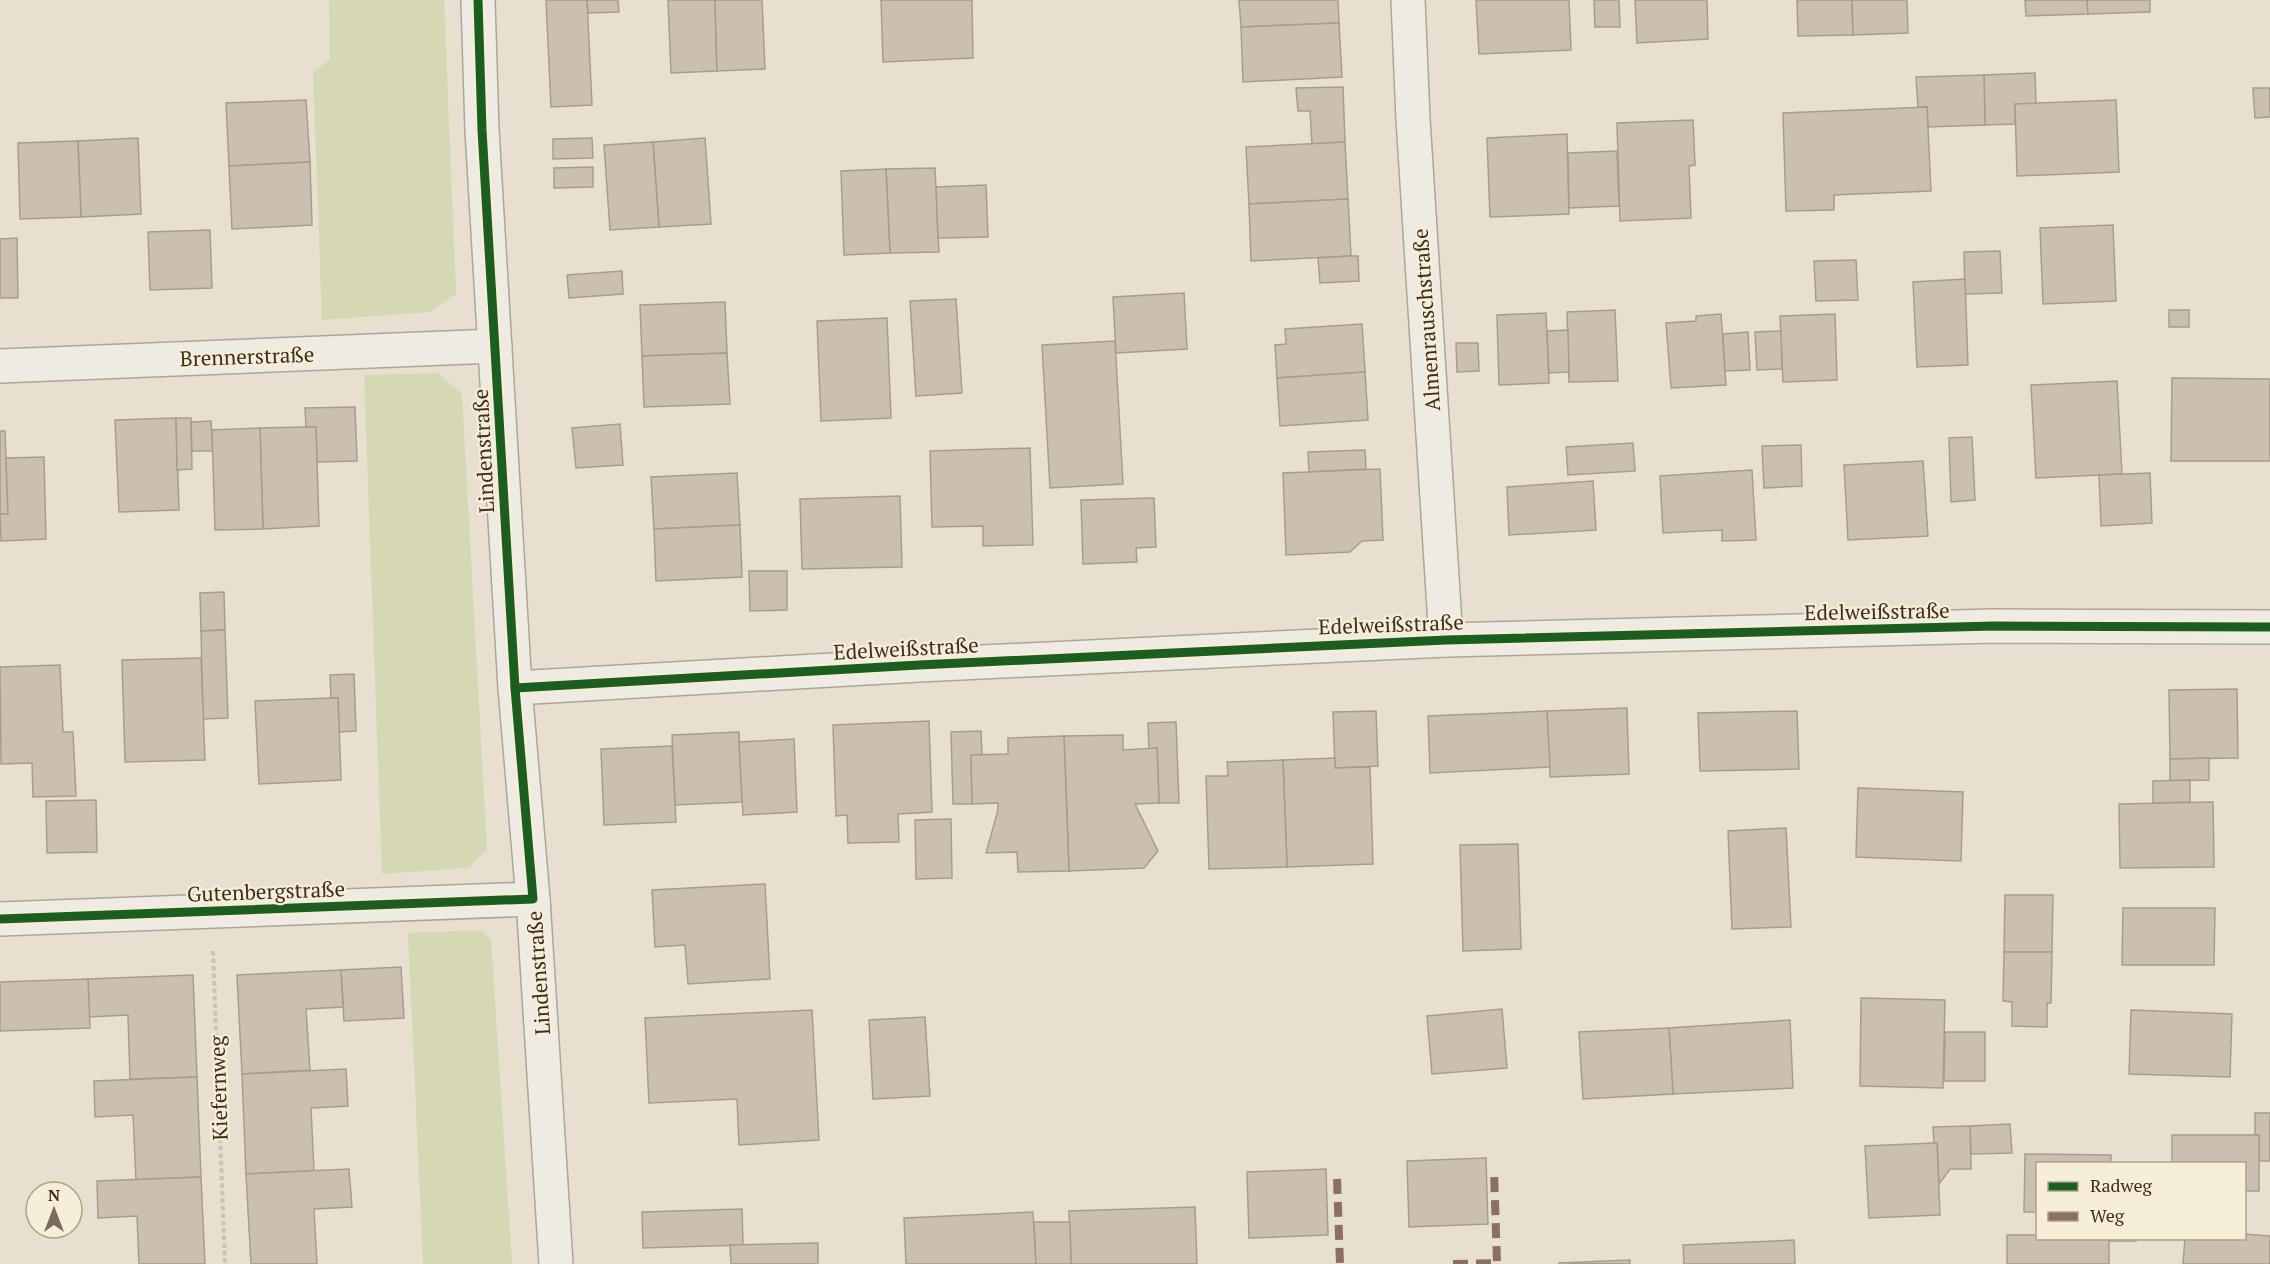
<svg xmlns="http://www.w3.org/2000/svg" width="2270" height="1264" font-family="'PT Serif',serif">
<rect width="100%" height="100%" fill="#e7e0d1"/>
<g fill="#d6d7b3">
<path d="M 329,0 L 444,0 L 456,294 L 431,312 L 322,320 L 313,73 L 330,59 Z"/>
<path d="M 438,373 L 462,394 L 487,850 L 468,868 L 382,874 L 364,375 Z"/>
<path d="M 480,930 L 491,939 L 512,1264 L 423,1264 L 408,933 Z"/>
</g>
<g fill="#cbbfb2" stroke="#a89c90" stroke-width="1.5">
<path d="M 546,0 L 587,0 L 592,105 L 551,107 Z"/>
<path d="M 587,0 L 618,0 L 619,12 L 588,13 Z"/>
<path d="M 668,0 L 715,0 L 717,71 L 671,73 Z"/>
<path d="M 715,0 L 762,0 L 765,69 L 717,71 Z"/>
<path d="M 881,0 L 972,0 L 973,58 L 883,62 Z"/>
<path d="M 1239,0 L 1338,0 L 1339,23 L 1241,27 Z"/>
<path d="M 1476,0 L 1569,0 L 1571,50 L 1479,54 Z"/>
<path d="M 1594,0 L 1619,0 L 1620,27 L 1595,27 Z"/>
<path d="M 1635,0 L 1707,0 L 1708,39 L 1637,43 Z"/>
<path d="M 1797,0 L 1852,0 L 1853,35 L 1798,36 Z"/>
<path d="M 1852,0 L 1907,0 L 1908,33 L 1853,35 Z"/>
<path d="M 2025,0 L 2087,0 L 2088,14 L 2026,16 Z"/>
<path d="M 2087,0 L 2150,0 L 2150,12 L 2088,14 Z"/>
<path d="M 1339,23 L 1342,77 L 1243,82 L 1241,27 Z"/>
<path d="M 2035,73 L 2036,104 L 2015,104 L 2015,124 L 1985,125 L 1984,75 Z"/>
<path d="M 1984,75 L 1985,125 L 1928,127 L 1927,107 L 1918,107 L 1916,77 Z"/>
<path d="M 1343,87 L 1345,142 L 1312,144 L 1310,111 L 1298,111 L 1296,88 Z"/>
<path d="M 2253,88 L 2270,88 L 2270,117 L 2255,118 Z"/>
<path d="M 306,100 L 310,162 L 229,166 L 226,103 Z"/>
<path d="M 2116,100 L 2119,172 L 2017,176 L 2015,104 Z"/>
<path d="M 1927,107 L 1931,191 L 1834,195 L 1834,210 L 1786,211 L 1783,113 Z"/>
<path d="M 1693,120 L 1695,165 L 1689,166 L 1691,218 L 1620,221 L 1617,123 Z"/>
<path d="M 1567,134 L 1569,214 L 1490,217 L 1487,138 Z"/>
<path d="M 138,138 L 141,214 L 81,217 L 78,141 Z"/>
<path d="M 592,138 L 593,158 L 553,159 L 553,139 Z"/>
<path d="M 705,138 L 711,224 L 659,227 L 653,142 Z"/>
<path d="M 78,141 L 81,217 L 20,219 L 18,143 Z"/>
<path d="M 653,142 L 659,227 L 610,230 L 604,145 Z"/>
<path d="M 1345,142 L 1348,199 L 1249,204 L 1246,147 Z"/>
<path d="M 1617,151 L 1619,206 L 1569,208 L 1568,153 Z"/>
<path d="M 310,162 L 312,225 L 232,229 L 229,166 Z"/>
<path d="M 593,167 L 593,187 L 554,188 L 554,168 Z"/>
<path d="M 935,168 L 939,252 L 890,253 L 886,169 Z"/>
<path d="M 886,169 L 890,253 L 844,255 L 841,171 Z"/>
<path d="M 986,185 L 988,237 L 938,238 L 936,187 Z"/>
<path d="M 1348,199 L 1351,256 L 1251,261 L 1249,204 Z"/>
<path d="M 2113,225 L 2116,301 L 2043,304 L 2040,228 Z"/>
<path d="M 210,230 L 212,288 L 150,290 L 148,232 Z"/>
<path d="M 17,238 L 18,298 L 0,298 L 0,239 Z"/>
<path d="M 2000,251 L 2002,293 L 1965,294 L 1964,252 Z"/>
<path d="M 1351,256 L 1358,256 L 1359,281 L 1320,283 L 1318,258 Z"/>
<path d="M 1856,260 L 1858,300 L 1816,301 L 1814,261 Z"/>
<path d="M 622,271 L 623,294 L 569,298 L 567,275 Z"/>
<path d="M 1965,279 L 1968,365 L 1917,367 L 1913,282 Z"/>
<path d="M 1184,293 L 1187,349 L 1116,353 L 1113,297 Z"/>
<path d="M 956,299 L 962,393 L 916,396 L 910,301 Z"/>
<path d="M 725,302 L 727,353 L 642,356 L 640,305 Z"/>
<path d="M 1615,310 L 1618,381 L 1569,382 L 1567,312 Z"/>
<rect x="2169" y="310" width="20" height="17"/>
<path d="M 1546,313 L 1549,383 L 1499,385 L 1497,315 Z"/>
<path d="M 1721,314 L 1726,385 L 1671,388 L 1666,323 L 1696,321 L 1696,316 Z"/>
<path d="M 1835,314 L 1837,380 L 1783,382 L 1780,316 Z"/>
<path d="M 887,318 L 891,418 L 821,421 L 817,321 Z"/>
<path d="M 1362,324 L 1365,372 L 1277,378 L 1275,345 L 1286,344 L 1285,329 Z"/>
<path d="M 1568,330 L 1569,372 L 1549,373 L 1547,331 Z"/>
<path d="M 1781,331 L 1782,369 L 1757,370 L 1755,332 Z"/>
<path d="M 1748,332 L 1750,370 L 1725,371 L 1723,334 Z"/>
<path d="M 1115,341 L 1123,484 L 1050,488 L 1042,345 Z"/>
<path d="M 1456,343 L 1478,343 L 1479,371 L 1457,372 Z"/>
<path d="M 727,353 L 730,404 L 644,407 L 642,356 Z"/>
<path d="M 1365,372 L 1368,420 L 1280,426 L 1277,378 Z"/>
<path d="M 2172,378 L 2270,379 L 2270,461 L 2171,461 Z"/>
<path d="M 2117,381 L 2122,474 L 2036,478 L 2031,385 Z"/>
<path d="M 355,407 L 357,461 L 317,462 L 316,427 L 306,427 L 305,408 Z"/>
<path d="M 176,418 L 179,510 L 119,512 L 115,420 Z"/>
<path d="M 176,418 L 191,418 L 192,469 L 177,470 Z"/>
<path d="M 211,421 L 213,451 L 192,451 L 191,422 Z"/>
<path d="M 620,424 L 623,465 L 576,468 L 572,428 Z"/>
<path d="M 306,427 L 316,427 L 319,526 L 263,529 L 260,428 Z"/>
<path d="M 260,428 L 263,529 L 215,530 L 212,430 Z"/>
<path d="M 0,431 L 5,431 L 8,514 L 0,514 Z"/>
<path d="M 1972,437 L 1975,500 L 1951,502 L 1949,438 Z"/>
<path d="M 1633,443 L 1635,471 L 1568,475 L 1566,447 Z"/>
<path d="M 1801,445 L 1802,486 L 1764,488 L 1762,446 Z"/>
<path d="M 1030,448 L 1033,545 L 983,546 L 983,526 L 932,527 L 930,451 Z"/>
<path d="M 1365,450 L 1366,469 L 1309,472 L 1308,452 Z"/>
<path d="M 44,457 L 46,539 L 1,541 L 0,514 L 8,514 L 6,458 Z"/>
<path d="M 1923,461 L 1928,536 L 1848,540 L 1844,465 Z"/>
<path d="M 1380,469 L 1383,540 L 1362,541 L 1350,552 L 1286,555 L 1283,473 Z"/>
<path d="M 1752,470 L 1756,540 L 1722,541 L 1722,530 L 1663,533 L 1660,476 Z"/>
<path d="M 737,473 L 740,525 L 654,529 L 651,477 Z"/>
<path d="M 2150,473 L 2152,523 L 2101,526 L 2099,475 Z"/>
<path d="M 1593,481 L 1596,530 L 1509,535 L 1507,487 Z"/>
<path d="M 900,496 L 902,567 L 802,569 L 800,499 Z"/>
<path d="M 1154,498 L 1156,547 L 1136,548 L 1137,562 L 1083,564 L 1081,500 Z"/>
<path d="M 740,525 L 742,577 L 656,581 L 654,529 Z"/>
<path d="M 749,571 L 787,571 L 787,610 L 750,611 Z"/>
<path d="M 224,592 L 225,630 L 201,631 L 200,593 Z"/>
<path d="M 225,630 L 228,718 L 203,719 L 201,631 Z"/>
<path d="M 201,658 L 205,760 L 125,762 L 122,660 Z"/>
<path d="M 60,665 L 63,732 L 73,732 L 76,796 L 33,797 L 32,763 L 1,764 L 0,667 Z"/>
<path d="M 354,674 L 356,731 L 339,732 L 338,698 L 331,698 L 330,675 Z"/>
<path d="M 2237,689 L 2238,758 L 2170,759 L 2169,690 Z"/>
<path d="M 331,698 L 338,698 L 341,780 L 259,784 L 255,701 Z"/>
<path d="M 1627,708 L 1629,774 L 1550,777 L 1547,711 Z"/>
<path d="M 1376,711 L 1378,766 L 1335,768 L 1333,712 Z"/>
<path d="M 1547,711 L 1550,767 L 1430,773 L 1428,716 Z"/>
<path d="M 1797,711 L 1799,769 L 1700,771 L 1698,713 Z"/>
<path d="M 929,721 L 932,812 L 898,814 L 899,842 L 848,843 L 847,815 L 836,816 L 833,725 Z"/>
<path d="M 1176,722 L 1179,803 L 1159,803 L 1157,748 L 1149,749 L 1148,723 Z"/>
<path d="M 981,731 L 982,755 L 971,755 L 972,804 L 953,804 L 951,732 Z"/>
<path d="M 739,732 L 742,802 L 675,805 L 672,735 Z"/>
<path d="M 1123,735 L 1123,750 L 1157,748 L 1159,803 L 1135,804 L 1158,851 L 1144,868 L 1069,871 L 1064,736 Z"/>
<path d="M 1064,736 L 1069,871 L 1018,872 L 1017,852 L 986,853 L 998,810 L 998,803 L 972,804 L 971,755 L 1008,754 L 1008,738 Z"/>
<path d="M 794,739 L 797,812 L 743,815 L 739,742 Z"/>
<path d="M 672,746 L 676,822 L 604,825 L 601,749 Z"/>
<path d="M 1335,758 L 1335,768 L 1370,767 L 1373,864 L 1287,867 L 1283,760 Z"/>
<path d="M 2209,758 L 2209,780 L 2170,781 L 2170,759 Z"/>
<path d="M 1283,760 L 1287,867 L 1209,869 L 1206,776 L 1228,776 L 1227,762 Z"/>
<path d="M 2190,780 L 2190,802 L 2153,803 L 2153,781 Z"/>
<path d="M 1858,788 L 1963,792 L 1961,861 L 1856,857 Z"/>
<path d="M 96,800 L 97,852 L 47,853 L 46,801 Z"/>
<path d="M 2213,802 L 2214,867 L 2120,868 L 2119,804 Z"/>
<path d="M 951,819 L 952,878 L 916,879 L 915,820 Z"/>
<path d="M 1786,828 L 1791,927 L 1732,929 L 1728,831 Z"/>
<path d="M 1518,844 L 1521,949 L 1463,951 L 1460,845 Z"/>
<path d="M 765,884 L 770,979 L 688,984 L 685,945 L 655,947 L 652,890 Z"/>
<path d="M 2005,895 L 2053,895 L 2052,952 L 2004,952 Z"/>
<path d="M 2123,908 L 2215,908 L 2214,965 L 2122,965 Z"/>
<path d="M 2004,952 L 2052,952 L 2051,1003 L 2047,1003 L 2047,1027 L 2012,1026 L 2012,1002 L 2003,1001 Z"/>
<path d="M 401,967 L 404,1018 L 344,1021 L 341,970 Z"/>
<path d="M 341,970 L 343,1007 L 306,1009 L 310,1070 L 242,1074 L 237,975 Z"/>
<path d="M 193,975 L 197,1077 L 130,1079 L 128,1015 L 89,1017 L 88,979 Z"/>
<path d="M 88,979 L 90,1028 L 0,1031 L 0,982 Z"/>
<path d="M 1861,998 L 1945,1000 L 1943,1088 L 1860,1086 Z"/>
<path d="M 1502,1009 L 1507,1068 L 1432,1074 L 1427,1016 Z"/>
<path d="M 812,1010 L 819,1140 L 739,1145 L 737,1099 L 649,1103 L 645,1018 Z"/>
<path d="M 2131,1010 L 2232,1014 L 2230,1077 L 2129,1074 Z"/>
<path d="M 925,1017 L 930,1096 L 873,1099 L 869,1020 Z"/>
<path d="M 1790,1020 L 1793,1088 L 1673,1094 L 1669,1028 Z"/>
<path d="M 1669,1028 L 1673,1094 L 1583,1099 L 1579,1032 Z"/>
<path d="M 1945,1032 L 1985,1032 L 1985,1081 L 1944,1081 Z"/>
<path d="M 346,1069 L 348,1106 L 311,1108 L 314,1171 L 246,1174 L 242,1074 Z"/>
<path d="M 197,1077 L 201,1177 L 136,1180 L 133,1115 L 95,1117 L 94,1081 Z"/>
<path d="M 2255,1113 L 2270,1113 L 2270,1161 L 2259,1161 L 2259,1135 L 2255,1135 Z"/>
<path d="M 2010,1124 L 2012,1153 L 1971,1154 L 1970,1126 Z"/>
<path d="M 1970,1126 L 1971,1169 L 1950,1169 L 1939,1184 L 1937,1143 L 1934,1143 L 1933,1127 Z"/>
<path d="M 2172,1135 L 2259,1135 L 2259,1191 L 2244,1191 L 2244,1164 L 2172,1164 Z"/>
<path d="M 1934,1143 L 1937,1143 L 1940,1215 L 1869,1218 L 1865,1146 Z"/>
<path d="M 2025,1154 L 2111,1155 L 2111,1164 L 2038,1164 L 2038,1212 L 2024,1212 Z"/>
<path d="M 1486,1158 L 1488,1224 L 1409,1227 L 1407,1161 Z"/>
<path d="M 349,1169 L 352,1207 L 314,1209 L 317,1264 L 251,1264 L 246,1174 Z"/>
<path d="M 1326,1169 L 1328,1235 L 1249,1238 L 1247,1172 Z"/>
<path d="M 201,1177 L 205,1264 L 139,1264 L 137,1216 L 98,1218 L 97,1181 Z"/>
<path d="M 1195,1207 L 1197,1264 L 1071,1264 L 1069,1211 Z"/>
<path d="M 742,1209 L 743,1245 L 643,1248 L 642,1212 Z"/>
<path d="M 1033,1212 L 1036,1264 L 906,1264 L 904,1218 Z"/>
<path d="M 1034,1222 L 1070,1222 L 1071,1264 L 1036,1264 Z"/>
<path d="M 2244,1234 L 2270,1236 L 2270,1264 L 2183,1264 L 2185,1238 L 2244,1238 Z"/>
<path d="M 2007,1235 L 2038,1235 L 2038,1238 L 2109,1238 L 2109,1264 L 2007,1264 Z"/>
<rect x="2109" y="1238" width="27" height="3"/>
<path d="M 1794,1240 L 1795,1264 L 1684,1264 L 1683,1245 Z"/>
<path d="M 818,1243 L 818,1264 L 731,1264 L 730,1245 Z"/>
<path d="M 1630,1260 L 1630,1264 L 1558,1263 Z"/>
</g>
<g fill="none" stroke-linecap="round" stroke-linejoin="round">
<defs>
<g id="minor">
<path d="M 478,0 L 482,130 L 515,688 L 533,899 L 556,1264"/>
<path d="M 1408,0 L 1413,119 L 1446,640"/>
<path d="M 0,366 L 495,346"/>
<path d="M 515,688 L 919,665 L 1446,640 L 1994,626 L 2270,627"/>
<path d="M 0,919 L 533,899"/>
</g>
</defs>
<use href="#minor" stroke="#ada599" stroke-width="36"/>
<path stroke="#c8c2b9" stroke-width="4" stroke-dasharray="4.5 3" stroke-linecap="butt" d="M 213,951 L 225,1264"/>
<use href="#minor" stroke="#efebe3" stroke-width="33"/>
<g stroke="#8d6e63" stroke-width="8" stroke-dasharray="15 8" stroke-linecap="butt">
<path d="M 1337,1179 L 1340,1264"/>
<path d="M 1453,1264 L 1497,1263 L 1494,1171"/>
</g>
<defs>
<g id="cycleway">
<path d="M 515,688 L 919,665 L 1446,640 L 1994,626 L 2270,627"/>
<path d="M 0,919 L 533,899 L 515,688 L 482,130 L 478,0"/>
</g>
</defs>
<use href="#cycleway" stroke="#f7eed8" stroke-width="13"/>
<use href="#cycleway" stroke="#1b5e20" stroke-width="9"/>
</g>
<g text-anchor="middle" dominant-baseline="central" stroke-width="4.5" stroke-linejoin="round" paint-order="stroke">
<g font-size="21" fill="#3d2e20" stroke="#f7eed8">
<text transform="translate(1426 320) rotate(-94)">Almenrauschstraße</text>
<text transform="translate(247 356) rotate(-2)">Brennerstraße</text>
<text transform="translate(483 451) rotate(-93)">Lindenstraße</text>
<text transform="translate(1877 611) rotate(-1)">Edelweißstraße</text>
<text transform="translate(1391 624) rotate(-2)">Edelweißstraße</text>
<text transform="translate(906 648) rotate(-3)">Edelweißstraße</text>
<text transform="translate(266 891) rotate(-2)">Gutenbergstraße</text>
<text transform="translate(538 973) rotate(-94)">Lindenstraße</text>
<text transform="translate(218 1088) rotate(-92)">Kiefernweg</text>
</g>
</g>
<rect x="2036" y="1162" width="210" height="78" fill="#f7eed8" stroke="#ada18e" stroke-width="1.5"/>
<rect x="2048" y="1182" width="30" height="9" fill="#1b5e20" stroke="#ada18e" stroke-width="1.5"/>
<text x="2090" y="1192" font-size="18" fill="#3d2e20">Radweg</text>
<rect x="2048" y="1212" width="30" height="9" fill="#8d6e63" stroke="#ada18e" stroke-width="1.5"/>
<text x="2090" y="1222" font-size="18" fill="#3d2e20">Weg</text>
<g transform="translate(54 1210)"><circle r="28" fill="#f7eed8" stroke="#ada18e" stroke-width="1.5"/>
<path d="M0-4.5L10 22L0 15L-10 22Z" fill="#786c5e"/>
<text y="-9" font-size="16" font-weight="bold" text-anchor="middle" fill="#3d2e20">N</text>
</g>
</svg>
